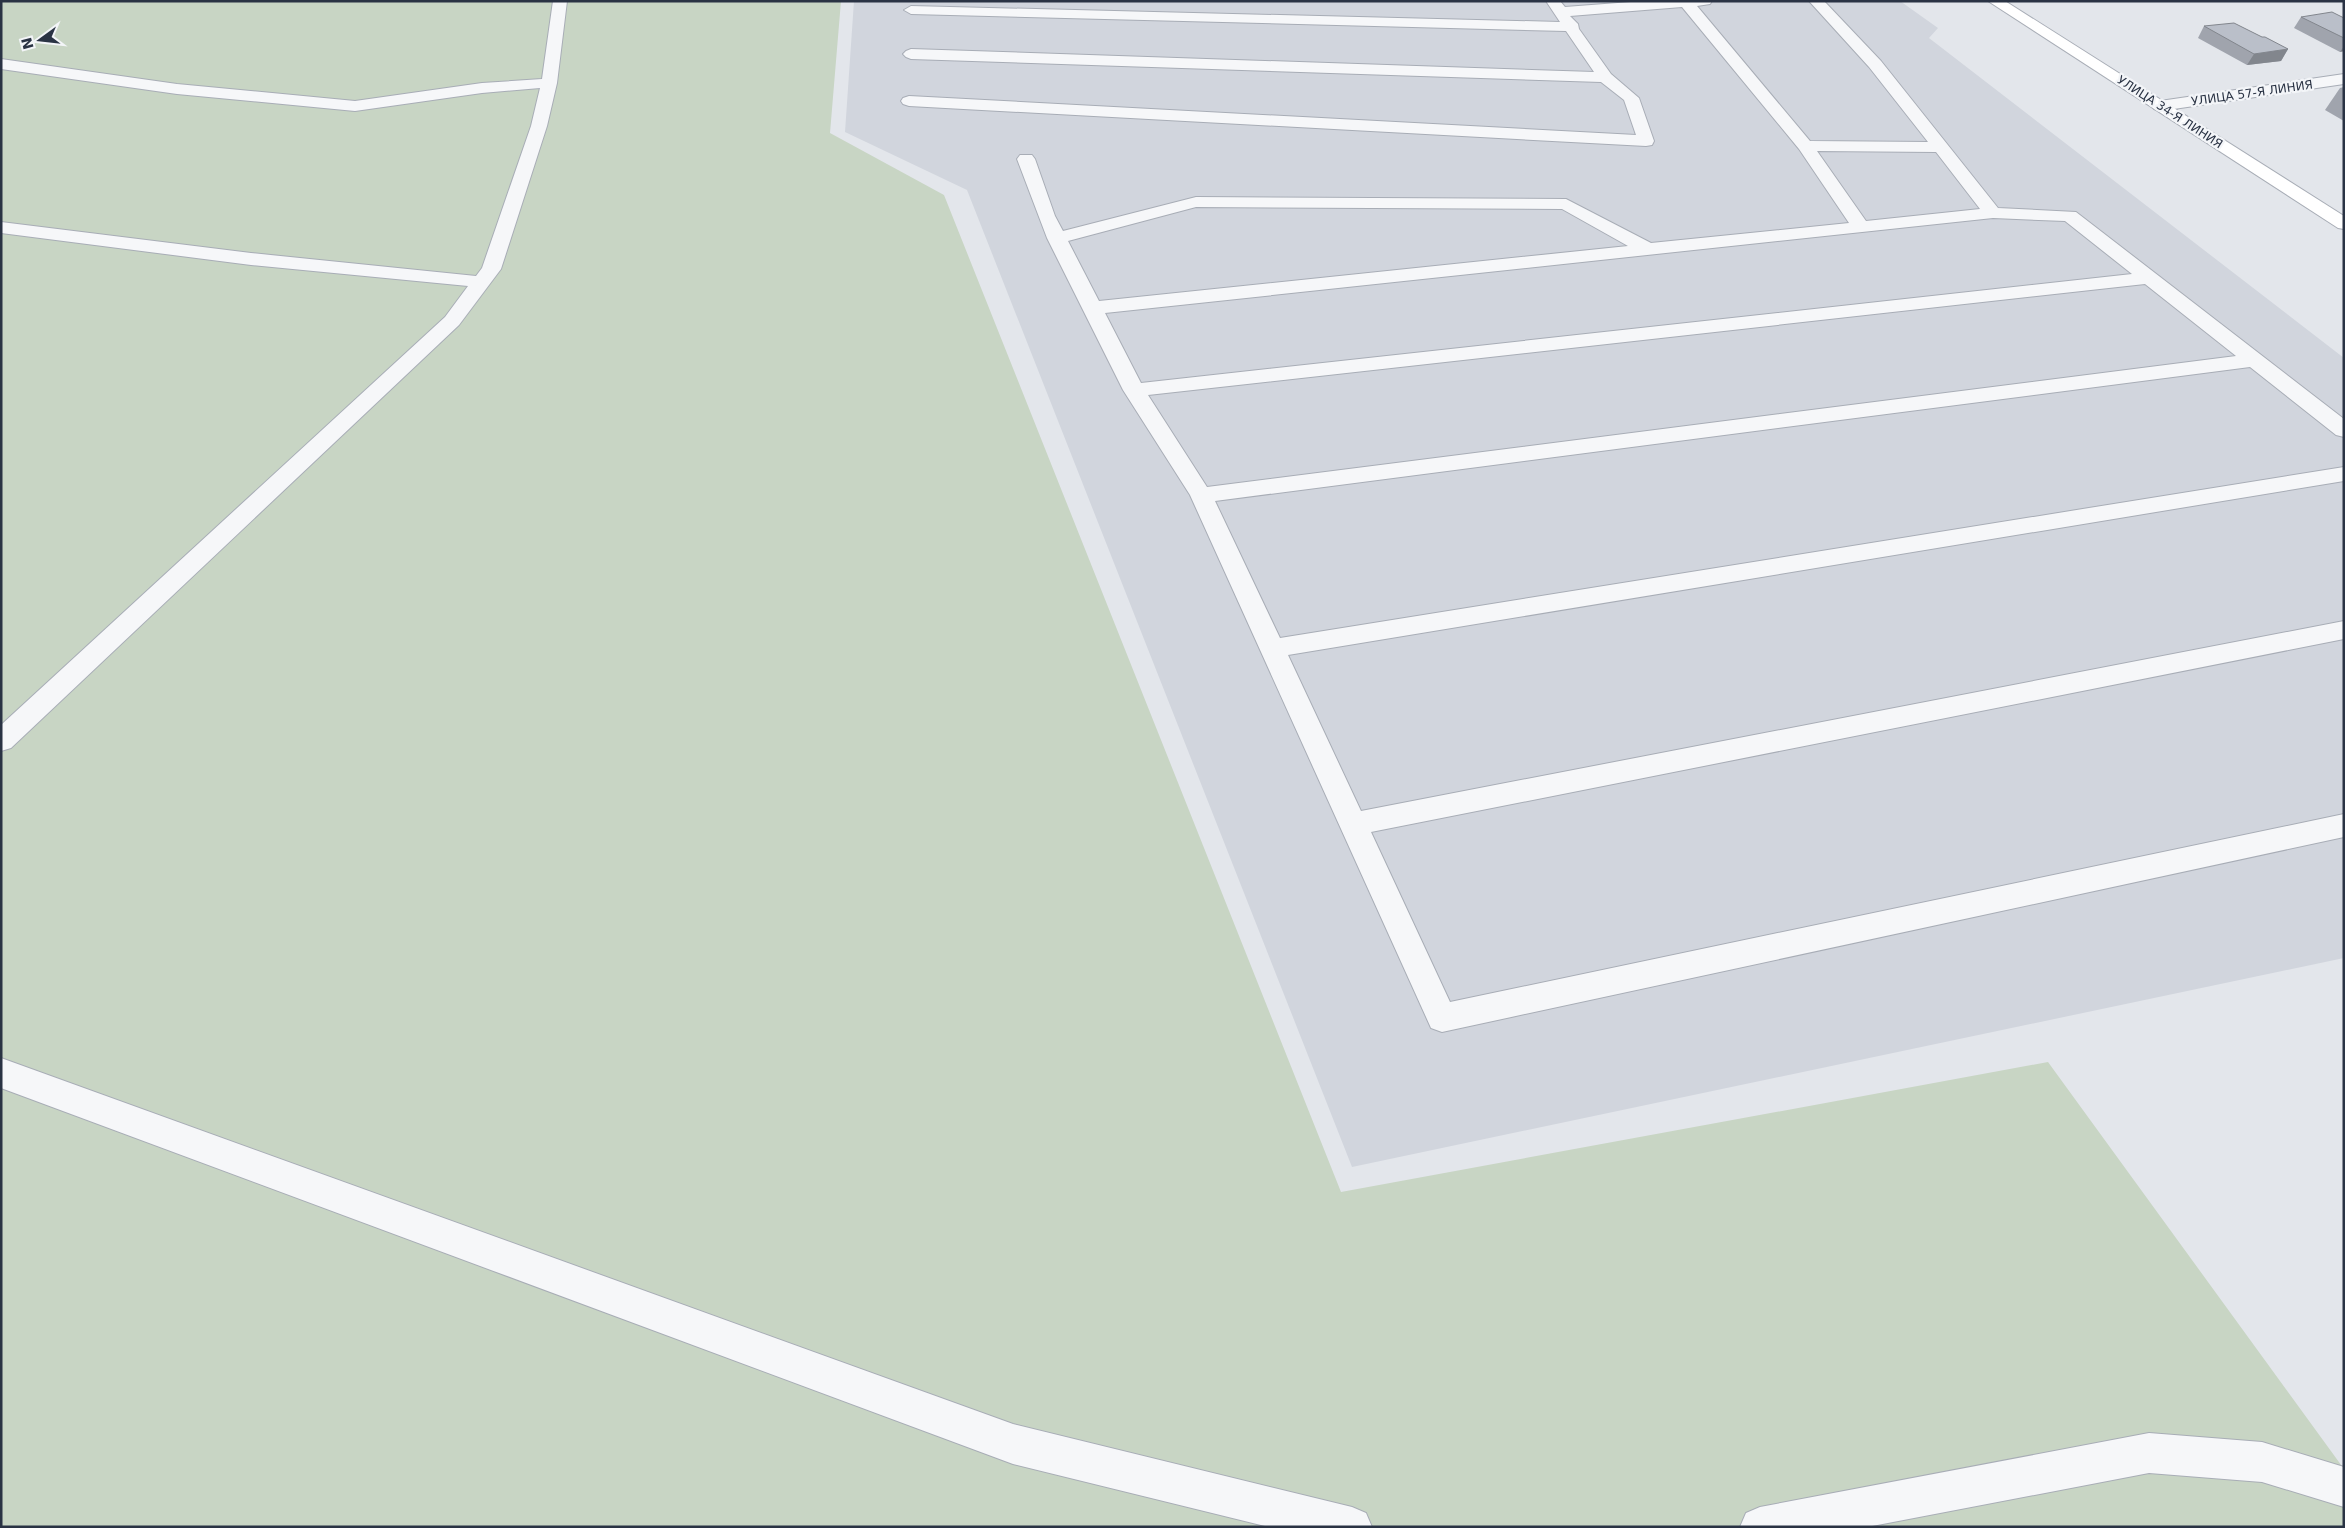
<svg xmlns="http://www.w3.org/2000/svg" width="2345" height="1528" font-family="'DejaVu Sans',sans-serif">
<rect width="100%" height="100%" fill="#e3e6eb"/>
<path fill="#d1d5dd" d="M 854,1 L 1900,1 L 1938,28 L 1929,38 L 2344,358 L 2344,958 L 1352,1167 L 967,190 L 845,132 Z"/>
<path fill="#c8d5c4" d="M 1,1 L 841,1 L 830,133 L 944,195 L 1341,1192 L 2048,1062 L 2344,1469 L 2344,1527 L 1,1527 Z"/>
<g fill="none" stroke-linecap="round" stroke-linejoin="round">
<defs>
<g id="lane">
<path d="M 553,1 L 567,1 L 557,83 L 547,126 L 501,269 L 459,325 L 11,748 L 1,751 L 1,725 L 445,317 L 468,286 L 251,265 L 1,233 L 1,222 L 251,253 L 476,276 L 482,268 L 531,126 L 540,88 L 482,93 L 355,111 L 177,94 L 1,69 L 1,59 L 177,84 L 355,101 L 482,83 L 542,79 Z"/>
<path d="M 1546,1 L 1560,1 L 1565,7 L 1644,1 L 1712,1 L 1710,4 L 1697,6 L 1810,141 L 1928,142 L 1869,67 L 1809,1 L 1824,1 L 1881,61 L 1998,208 L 2076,212 L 2344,419 L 2344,437 L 2336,435 L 2250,367 L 1215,501 L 1280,638 L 2344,467 L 2344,481 L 1288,655 L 1361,811 L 2344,621 L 2344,639 L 1371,832 L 1450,1002 L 2344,814 L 2344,837 L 1442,1032 L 1431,1028 L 1190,495 L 1123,390 L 1047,238 L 1017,159 L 1020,155 L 1032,155 L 1035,159 L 1055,216 L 1063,231 L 1196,197 L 1566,199 L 1651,243 L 1849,223 L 1799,149 L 1682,7 L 1570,16 L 1578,24 L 1579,29 L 1611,74 L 1639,98 L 1654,141 L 1652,145 L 1646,146 L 909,106 L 903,104 L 901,101 L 903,98 L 909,96 L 1636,135 L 1624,100 L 1601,82 L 911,59 L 906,57 L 903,54 L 906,51 L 911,49 L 1594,72 L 1566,31 L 911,14 L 904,10 L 911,6 L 1560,22 ZM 1817,151 L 1936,152 L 1980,209 L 1866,221 ZM 1196,207 L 1562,209 L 1628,246 L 1099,301 L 1068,241 ZM 1993,218 L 2065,221 L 2132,274 L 1141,383 L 1105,313 ZM 2145,284 L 2236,356 L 1207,487 L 1148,395 Z"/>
<path d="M 1,1058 L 1013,1424 L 1352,1507 L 1366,1513 L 1372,1527 L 1269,1527 L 1013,1464 L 1,1088 Z"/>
<path d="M 2149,1433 L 2262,1442 L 2344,1467 L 2344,1507 L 2262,1482 L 2149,1473 L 1867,1527 L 1740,1527 L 1746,1513 L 1760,1507 Z"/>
</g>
<path id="street" d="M 2344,74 L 2344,84 L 2160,111 L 2154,109 L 2152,106 L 2154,103 L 2160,101 Z"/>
<path id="secondary" d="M 1988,1 L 2005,1 L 2344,216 L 2344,229 L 2338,228 Z"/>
</defs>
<use href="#lane" stroke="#a8adb6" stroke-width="2"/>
<use href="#street" stroke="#a8adb6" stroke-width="2"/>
<use href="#secondary" stroke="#a8adb6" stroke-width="2"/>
<use href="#lane" fill="#f6f7f9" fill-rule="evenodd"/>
<use href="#street" fill="#f6f7f9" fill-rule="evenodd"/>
<use href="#secondary" fill="#fff" fill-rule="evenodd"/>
</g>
<g fill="#a0a4ad">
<path d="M 2301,17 L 2344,18 L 2344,51 L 2340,52 L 2294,28 Z"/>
<path d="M 2204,26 L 2262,37 L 2288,49 L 2281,61 L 2247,65 L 2198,38 Z"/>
<path d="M 2344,87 L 2344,121 L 2325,110 L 2340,88 Z"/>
</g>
<g fill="#82868d">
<path d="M 2344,46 L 2344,51 L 2340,52 Z"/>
<path d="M 2288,49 L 2281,61 L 2247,65 L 2254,54 Z"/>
</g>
<g fill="#babfc9" stroke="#82868d">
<path d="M 2332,12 L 2344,18 L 2344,38 L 2301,17 Z"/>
<path d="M 2234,23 L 2262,37 L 2265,37 L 2288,49 L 2254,54 L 2204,26 Z"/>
</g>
<g text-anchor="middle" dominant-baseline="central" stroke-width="4.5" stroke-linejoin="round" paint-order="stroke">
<g font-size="12" fill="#2a3344" stroke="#f3f5f8">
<text transform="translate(2252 93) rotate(-8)">УЛИЦА 57-Я ЛИНИЯ</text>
<text transform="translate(2170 112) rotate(33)">УЛИЦА 34-Я ЛИНИЯ</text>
</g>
</g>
<rect width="2345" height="1528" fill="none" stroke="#2a3344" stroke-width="5"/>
<g transform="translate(40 40) rotate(255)" stroke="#f3f5f8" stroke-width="4" paint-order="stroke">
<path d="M0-4L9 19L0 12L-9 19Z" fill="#2a3344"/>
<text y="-8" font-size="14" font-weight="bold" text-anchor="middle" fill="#2a3344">N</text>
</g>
</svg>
